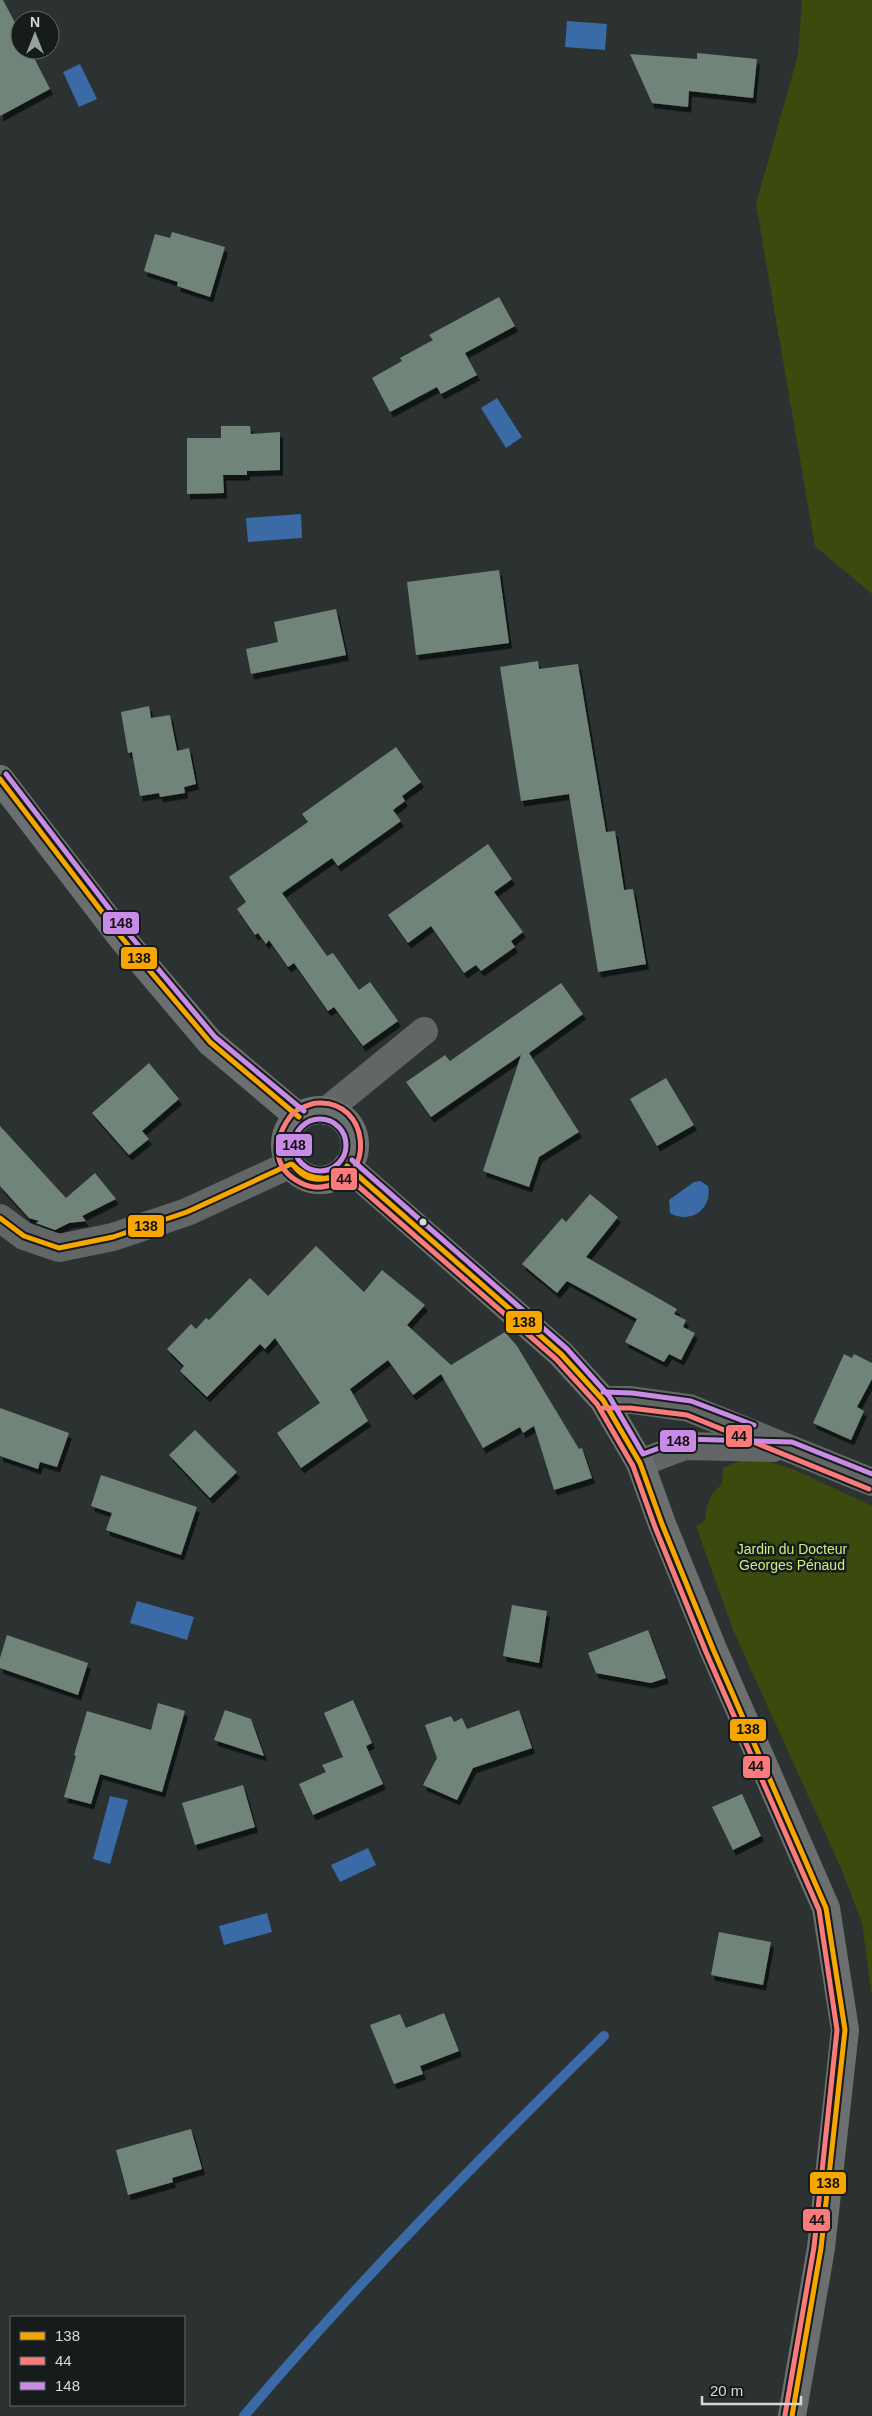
<svg xmlns="http://www.w3.org/2000/svg" width="872" height="2416" font-family="Helvetica,sans-serif">
<defs>
<filter id="shadow"><feDropShadow dx="3" dy="5.5" stdDeviation="0" flood-color="#0009"/></filter>
</defs>
<rect width="100%" height="100%" fill="#2b3231"/>
<g fill="#3b4b0d">
<path d="M 802,0 L 872,0 L 872,594 L 815,546 L 756,204 L 798,55 Z"/>
<path d="M 742,1460 L 766,1461 L 793,1469 L 872,1506 L 872,1997 L 862,1923 L 841,1868 L 733,1630 L 696,1526 L 705,1521 L 707,1506 L 712,1494 L 722,1484 L 723,1468 Z"/>
</g>
<g fill="#3a6ba7">
<path d="M 567,21 L 607,24 L 605,50 L 565,47 Z"/>
<path d="M 80,64 L 97,99 L 79,107 L 63,72 Z"/>
<path d="M 497,398 L 522,437 L 506,448 L 481,408 Z"/>
<path d="M 301,514 L 302,538 L 248,542 L 246,518 Z"/>
<path d="M 700,1181 L 708,1186 C 713,1208 691,1225 670,1213 L 669,1200 L 694,1182 Z"/>
<path d="M 137,1601 L 194,1617 L 187,1640 L 130,1623 Z"/>
<path d="M 110,1796 L 128,1800 L 110,1864 L 93,1859 Z"/>
<path d="M 368,1848 L 376,1865 L 340,1882 L 331,1865 Z"/>
<path d="M 267,1913 L 272,1932 L 224,1945 L 219,1926 Z"/>
</g>
<g fill="none" stroke-linecap="round" stroke-linejoin="round">
<path stroke="#3a6ba7" stroke-width="10" d="M 244,2416 C 357,2283 479,2159 604,2036"/>
</g>
<g fill="#6f847a" filter="url(#shadow)">
<path d="M 0,0 L 3,0 L 20,32 L 20,50 L 30,50 L 50,89 L 0,116 Z"/>
<path d="M 697,53 L 757,59 L 753,98 L 689,91 L 688,107 L 652,103 L 630,54 L 697,59 Z"/>
<path d="M 172,232 L 225,247 L 210,297 L 177,286 L 178,282 L 144,271 L 155,234 L 170,238 Z"/>
<path d="M 499,297 L 515,326 L 465,353 L 477,375 L 441,394 L 437,387 L 390,412 L 372,378 L 402,361 L 400,358 L 433,340 L 429,335 Z"/>
<path d="M 221,426 L 250,426 L 251,434 L 280,432 L 280,470 L 247,471 L 247,475 L 223,475 L 224,493 L 187,494 L 187,438 L 221,438 Z"/>
<path d="M 499,570 L 509,643 L 416,655 L 407,582 Z"/>
<path d="M 336,609 L 346,655 L 251,674 L 246,649 L 278,642 L 274,622 Z"/>
<path d="M 538,661 L 539,669 L 578,664 L 606,832 L 615,831 L 624,890 L 633,889 L 646,964 L 598,972 L 569,794 L 521,801 L 500,667 Z"/>
<path d="M 149,706 L 151,718 L 170,715 L 177,751 L 189,748 L 196,784 L 184,787 L 185,793 L 160,797 L 159,793 L 140,796 L 132,752 L 128,753 L 121,712 Z"/>
<path d="M 396,747 L 421,782 L 402,796 L 405,801 L 393,810 L 401,821 L 338,866 L 332,858 L 282,893 L 327,956 L 333,953 L 359,990 L 370,982 L 398,1021 L 363,1046 L 334,1007 L 328,1011 L 294,963 L 288,967 L 269,940 L 266,944 L 258,933 L 255,935 L 237,909 L 246,902 L 229,877 L 308,822 L 302,814 Z"/>
<path d="M 488,844 L 512,879 L 494,892 L 523,932 L 511,941 L 515,947 L 481,971 L 476,965 L 464,973 L 431,926 L 408,943 L 388,915 Z"/>
<path d="M 561,983 L 583,1014 L 529,1053 L 579,1132 L 539,1157 L 529,1187 L 483,1171 L 521,1055 L 431,1117 L 406,1082 L 445,1055 L 450,1061 Z"/>
<path d="M 149,1063 L 179,1099 L 142,1131 L 149,1139 L 129,1155 L 92,1113 Z"/>
<path d="M 666,1078 L 694,1125 L 657,1146 L 630,1099 Z"/>
<path d="M 0,1126 L 66,1198 L 95,1173 L 116,1199 L 82,1216 L 86,1221 L 69,1223 L 55,1230 L 36,1223 L 39,1221 L 29,1218 L 0,1186 Z"/>
<path d="M 590,1194 L 618,1217 L 586,1257 L 677,1309 L 674,1314 L 686,1320 L 683,1327 L 695,1333 L 681,1360 L 669,1354 L 664,1362 L 625,1342 L 637,1319 L 567,1281 L 557,1293 L 522,1264 L 562,1218 L 566,1222 Z"/>
<path d="M 316,1246 L 364,1292 L 382,1270 L 425,1305 L 407,1325 L 451,1365 L 505,1332 L 517,1346 L 579,1449 L 582,1448 L 592,1478 L 554,1490 L 534,1426 L 523,1433 L 520,1427 L 483,1448 L 441,1374 L 413,1395 L 388,1360 L 350,1389 L 368,1421 L 301,1468 L 277,1433 L 320,1403 L 275,1338 L 265,1349 L 260,1344 L 207,1397 L 180,1371 L 184,1366 L 167,1349 L 191,1324 L 196,1329 L 206,1318 L 209,1320 L 250,1278 L 268,1296 Z"/>
<path d="M 844,1354 L 852,1358 L 854,1354 L 872,1363 L 872,1379 L 857,1407 L 864,1411 L 851,1440 L 813,1423 Z"/>
<path d="M 0,1408 L 69,1433 L 57,1467 L 40,1462 L 38,1469 L 0,1456 Z"/>
<path d="M 195,1430 L 237,1472 L 210,1498 L 169,1455 Z"/>
<path d="M 101,1475 L 197,1507 L 181,1555 L 106,1530 L 112,1513 L 91,1506 Z"/>
<path d="M 512,1605 L 547,1611 L 539,1663 L 503,1656 Z"/>
<path d="M 648,1630 L 666,1678 L 651,1683 L 596,1673 L 588,1653 Z"/>
<path d="M 7,1635 L 88,1663 L 78,1695 L 0,1668 L 0,1658 Z"/>
<path d="M 353,1700 L 372,1743 L 366,1746 L 383,1784 L 313,1815 L 299,1784 L 326,1772 L 322,1765 L 343,1757 L 324,1713 Z"/>
<path d="M 158,1703 L 185,1711 L 162,1792 L 100,1774 L 91,1804 L 64,1797 L 76,1756 L 74,1755 L 87,1711 L 151,1730 Z"/>
<path d="M 225,1710 L 251,1719 L 264,1756 L 214,1740 Z"/>
<path d="M 519,1710 L 532,1748 L 473,1768 L 457,1800 L 423,1785 L 437,1758 L 425,1725 L 451,1716 L 454,1722 L 462,1718 L 467,1729 Z"/>
<path d="M 243,1785 L 255,1827 L 195,1845 L 182,1803 Z"/>
<path d="M 742,1794 L 761,1836 L 733,1850 L 712,1807 Z"/>
<path d="M 719,1932 L 771,1942 L 763,1985 L 711,1975 Z"/>
<path d="M 444,2013 L 459,2051 L 420,2066 L 423,2074 L 394,2084 L 370,2025 L 400,2014 L 406,2028 Z"/>
<path d="M 191,2129 L 202,2169 L 172,2178 L 173,2182 L 128,2195 L 116,2150 Z"/>
</g>
<g fill="none" stroke-linecap="round" stroke-linejoin="round">
<g stroke="#636667" stroke-width="28">
<path d="M 326,1111 L 424,1031"/>
<path d="M 0,1218 L 24,1236 L 59,1248 L 113,1237 L 187,1212 L 291,1164"/>
<path d="M 603,1400 L 631,1400 L 689,1408 L 872,1482"/>
<path d="M 640,1463 L 685,1446 L 773,1448"/>
</g>
<g stroke="#6c6f70" stroke-width="28">
<path d="M 0,779 L 122,938 L 210,1042 L 299,1117"/>
<circle cx="320" cy="1145" r="35"/>
<path d="M 347,1166 L 561,1354 L 603,1400 L 640,1463 L 662,1524 L 713,1649 L 826,1908 L 845,2030 L 821,2248 L 792,2416"/>
</g>
<defs>
<g id="bus-1">
<path d="M 0,779 L 122,938 L 210,1042 L 299,1117"/>
<path d="M 293,1165 C 304,1175 313,1179 328,1178"/>
<path d="M 293,1165 C 302,1177 313,1182 328,1178"/>
<path d="M 347,1166 L 561,1354 L 603,1400 L 640,1463 L 662,1524 L 713,1649 L 826,1908 L 845,2030 L 821,2248 L 792,2416"/>
<path d="M 0,1218 L 24,1236 L 59,1248 L 113,1237 L 187,1212 L 291,1164"/>
</g>
<g id="bus-2">
<path d="M 293,1113 C 274,1136 269,1167 301,1183 C 309,1187 319,1188 327,1186 C 377,1178 369,1100 318,1103 C 311,1103 304,1107 297,1110"/>
<path d="M 342,1172 L 556,1359 L 597,1404 L 633,1466 L 655,1527 L 706,1652 L 819,1910 L 837,2030 L 814,2247 L 785,2415"/>
<path d="M 603,1408 L 630,1408 L 687,1415 L 869,1489"/>
</g>
<g id="bus-3">
<path d="M 6,774 L 128,933 L 215,1037 L 304,1111"/>
<circle cx="320" cy="1145" r="26"/>
<path d="M 352,1160 L 567,1349 L 609,1396 L 643,1454 L 684,1439 L 792,1442 L 872,1474"/>
<path d="M 603,1392 L 632,1393 L 691,1401 L 754,1425"/>
</g>
</defs>
<use href="#bus-1" stroke="#161c1b" stroke-width="9"/>
<use href="#bus-2" stroke="#161c1b" stroke-width="9"/>
<use href="#bus-3" stroke="#161c1b" stroke-width="9"/>
<use href="#bus-1" stroke="#f7a600" stroke-width="5"/>
<use href="#bus-2" stroke="#fb7b7b" stroke-width="5"/>
<use href="#bus-3" stroke="#ca8be6" stroke-width="5"/>
</g>
<circle fill="#d3dcdb" stroke="#161c1b" stroke-width="2" cx="423" cy="1222" r="4.5"/>
<g text-anchor="middle" dominant-baseline="central" stroke-width="5" stroke-linejoin="round" paint-order="stroke">
<g font-size="14" fill="#caef7c" stroke="#161c1b">
<text x="792" y="1549">Jardin du Docteur<tspan x="792" dy="16">Georges Pénaud</tspan></text>
</g>
</g>
<g stroke="#161c1b" stroke-width="2">
<rect x="102" y="911" width="38" height="24" rx="5" fill="#ca8be6"/>
<rect x="120" y="946" width="38" height="24" rx="5" fill="#f7a600"/>
<rect x="275" y="1133" width="38" height="24" rx="5" fill="#ca8be6"/>
<rect x="330" y="1167" width="28" height="24" rx="5" fill="#fb7b7b"/>
<rect x="127" y="1214" width="38" height="24" rx="5" fill="#f7a600"/>
<rect x="505" y="1310" width="38" height="24" rx="5" fill="#f7a600"/>
<rect x="725" y="1424" width="28" height="24" rx="5" fill="#fb7b7b"/>
<rect x="659" y="1429" width="38" height="24" rx="5" fill="#ca8be6"/>
<rect x="729" y="1718" width="38" height="24" rx="5" fill="#f7a600"/>
<rect x="742" y="1755" width="29" height="24" rx="5" fill="#fb7b7b"/>
<rect x="809" y="2171" width="38" height="24" rx="5" fill="#f7a600"/>
<rect x="802" y="2208" width="29" height="24" rx="5" fill="#fb7b7b"/>
</g>
<g font-size="14" text-anchor="middle" font-weight="bold" fill="#111">
<text x="121" y="928">148</text>
<text x="139" y="963">138</text>
<text x="294" y="1150">148</text>
<text x="344" y="1184">44</text>
<text x="146" y="1231">138</text>
<text x="524" y="1327">138</text>
<text x="739" y="1441">44</text>
<text x="678" y="1446">148</text>
<text x="748" y="1734">138</text>
<text x="756" y="1771">44</text>
<text x="828" y="2188">138</text>
<text x="817" y="2225">44</text>
</g>
<rect x="10" y="2316" width="175" height="90" fill="#161c1b" stroke="#626968"/>
<rect x="20" y="2332" width="25" height="8" fill="#f7a600" stroke="#626968"/>
<text x="55" y="2341" font-size="15" fill="#d3dcdb">138</text>
<rect x="20" y="2357" width="25" height="8" fill="#fb7b7b" stroke="#626968"/>
<text x="55" y="2366" font-size="15" fill="#d3dcdb">44</text>
<rect x="20" y="2382" width="25" height="8" fill="#ca8be6" stroke="#626968"/>
<text x="55" y="2391" font-size="15" fill="#d3dcdb">148</text>
<g transform="translate(35 35)"><circle r="24" fill="#161c1b" stroke="#626968"/>
<path d="M0-4L9 19L0 12L-9 19Z" fill="#98a0a0"/>
<text y="-8" font-size="14" font-weight="bold" text-anchor="middle" fill="#d3dcdb">N</text>
</g>
<path d="M702 2396v8h99v-8" fill="none" stroke="#d3dcdb" stroke-width="2.5"/>
<text x="710" y="2396" font-size="15" fill="#d3dcdb" stroke="#161c1b" stroke-width="4" paint-order="stroke">20 m</text>
</svg>
